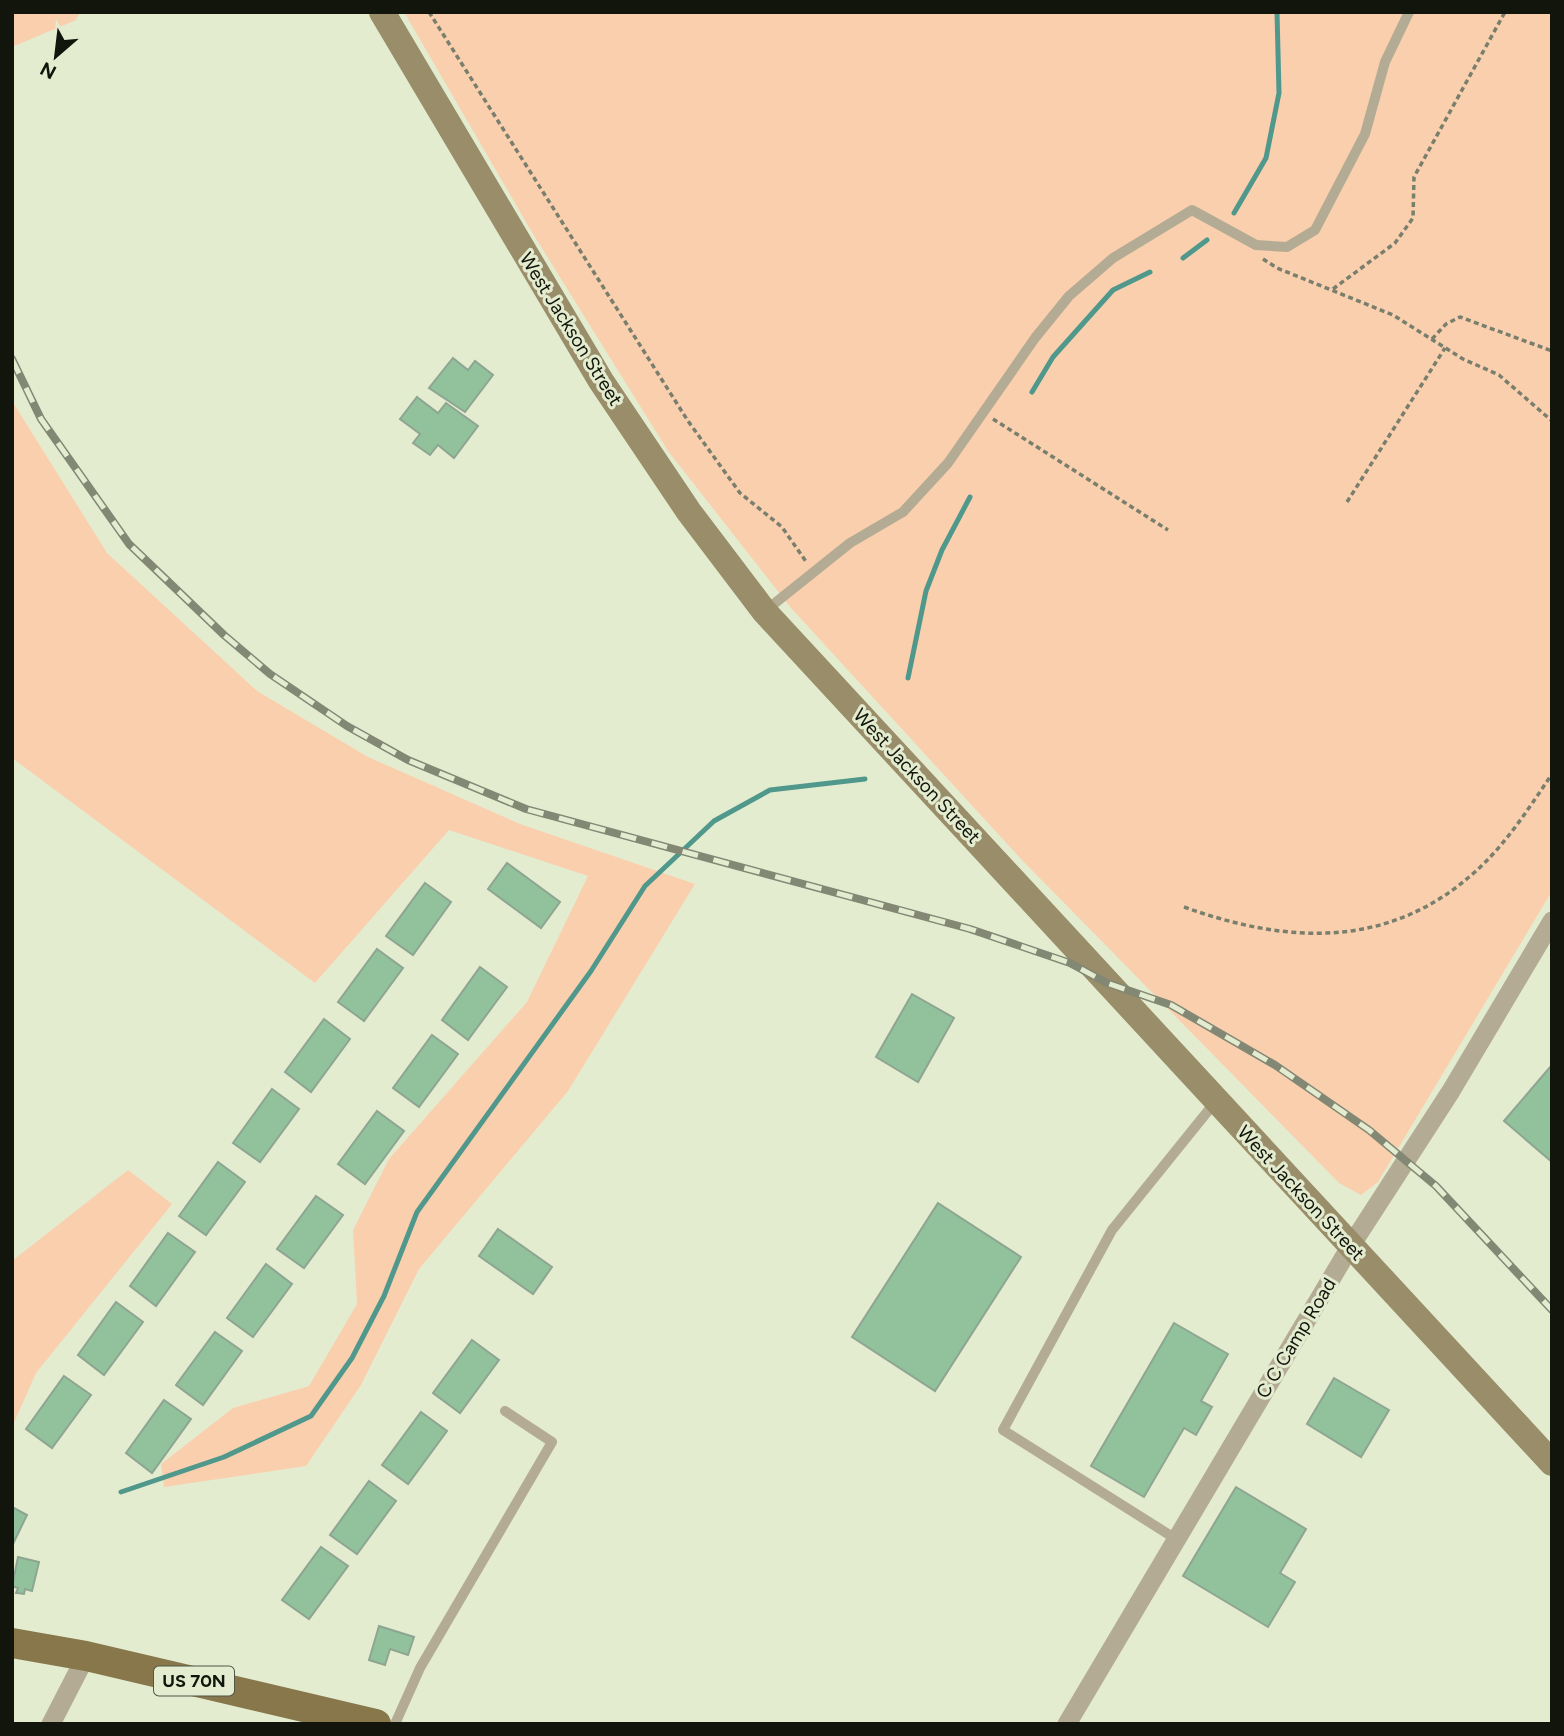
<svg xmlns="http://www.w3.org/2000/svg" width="1564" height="1736" font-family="Figtree,sans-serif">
<rect width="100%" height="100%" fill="#e4ecd0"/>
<g fill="#f9cfae">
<path d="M 12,12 L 80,12 L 76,20 L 12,47 Z"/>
<path d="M 404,12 L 1552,12 L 1552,891 L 1378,1182 L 1361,1195 L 1339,1183 L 1022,860 L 791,608 L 668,451 L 530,229 Z"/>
<path d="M 12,401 L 107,553 L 257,691 L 368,757 L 520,824 L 695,884 L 568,1091 L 419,1269 L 361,1385 L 306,1466 L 164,1487 L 161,1464 L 233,1408 L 309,1386 L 357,1304 L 353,1230 L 389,1159 L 527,1002 L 588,876 L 449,830 L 315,983 L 12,758 Z"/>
<path d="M 128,1170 L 172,1204 L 36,1373 L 12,1427 L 12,1261 Z"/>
</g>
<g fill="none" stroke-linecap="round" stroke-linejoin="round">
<g stroke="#50988b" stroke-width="5">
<path d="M 1234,213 L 1266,158 L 1279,93 L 1277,12"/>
<path d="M 1183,258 L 1207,240"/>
<path d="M 1032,392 L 1053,357 L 1113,290 L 1150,272"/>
<path d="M 908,678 L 926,591 L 942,550 L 970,497"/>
<path d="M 121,1492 L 224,1457 L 311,1416 L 352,1358 L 384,1296 L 417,1212 L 591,971 L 645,886 L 714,821 L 770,790 L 865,779"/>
</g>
</g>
<g fill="#91c29c" stroke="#8ea592" stroke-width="2">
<path d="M 453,358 L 468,370 L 475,361 L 493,375 L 465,412 L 429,388 Z"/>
<path d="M 417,397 L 438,413 L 446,403 L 478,426 L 454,458 L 438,445 L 430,455 L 413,443 L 420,434 L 400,419 Z"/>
<path d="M 507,863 L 560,902 L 541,928 L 488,889 Z"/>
<path d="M 425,883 L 451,902 L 413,955 L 386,936 Z"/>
<path d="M 377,949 L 403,968 L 364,1021 L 338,1002 Z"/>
<path d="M 480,967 L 507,987 L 468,1040 L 442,1020 Z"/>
<path d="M 912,994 L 954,1018 L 918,1082 L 876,1057 Z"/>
<path d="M 324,1019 L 350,1039 L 311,1092 L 285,1072 Z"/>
<path d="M 432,1035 L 458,1054 L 419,1107 L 393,1088 Z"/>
<path d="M 1551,1066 L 1552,1067 L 1552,1162 L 1504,1121 Z"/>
<path d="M 272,1089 L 299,1109 L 260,1162 L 233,1143 Z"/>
<path d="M 377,1111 L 404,1131 L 365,1184 L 338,1164 Z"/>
<path d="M 218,1162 L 245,1182 L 206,1235 L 179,1216 Z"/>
<path d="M 316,1196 L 343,1215 L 304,1268 L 277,1249 Z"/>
<path d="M 938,1203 L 1021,1257 L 935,1391 L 852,1337 Z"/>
<path d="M 498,1229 L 552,1267 L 533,1294 L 479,1256 Z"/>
<path d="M 168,1233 L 195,1252 L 156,1306 L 130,1286 Z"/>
<path d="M 266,1264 L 292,1284 L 253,1337 L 227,1318 Z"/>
<path d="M 116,1302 L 143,1322 L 104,1375 L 78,1355 Z"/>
<path d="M 1174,1323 L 1228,1354 L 1201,1401 L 1212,1407 L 1196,1435 L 1184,1428 L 1144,1497 L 1091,1466 Z"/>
<path d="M 215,1332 L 242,1351 L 203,1405 L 176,1385 Z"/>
<path d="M 472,1340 L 499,1360 L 460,1413 L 433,1393 Z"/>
<path d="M 64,1376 L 91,1395 L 52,1448 L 26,1429 Z"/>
<path d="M 1334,1378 L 1389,1410 L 1361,1457 L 1307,1424 Z"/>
<path d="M 164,1400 L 191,1419 L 152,1473 L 126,1453 Z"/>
<path d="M 421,1412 L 447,1431 L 408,1484 L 382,1465 Z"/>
<path d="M 369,1481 L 396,1501 L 357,1554 L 330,1535 Z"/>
<path d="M 1236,1487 L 1306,1529 L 1280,1573 L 1295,1582 L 1268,1627 L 1183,1576 Z"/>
<path d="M 12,1507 L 27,1515 L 12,1546 Z"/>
<path d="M 321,1547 L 348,1566 L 309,1619 L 282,1600 Z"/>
<path d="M 18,1557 L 39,1562 L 32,1591 L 25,1589 L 24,1594 L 16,1593 L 18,1588 L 12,1586 Z"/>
<path d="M 379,1626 L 414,1637 L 408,1655 L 390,1649 L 385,1665 L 369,1660 Z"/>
</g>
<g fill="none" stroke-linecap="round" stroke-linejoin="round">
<g stroke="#797f6c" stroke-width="3.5" stroke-dasharray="5 3.5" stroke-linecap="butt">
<path d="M 429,12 L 688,421 L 740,493 L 782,527 L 807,563"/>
<path d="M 1263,259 L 1277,268 L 1393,315 L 1463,359 L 1499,375 L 1552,421"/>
<path d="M 1333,289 L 1395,243 L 1413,218 L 1414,177 L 1505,12"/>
<path d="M 1432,339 L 1446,324 L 1460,317 L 1552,351"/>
<path d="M 993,419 L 1168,530"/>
<path d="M 1347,502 L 1445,348"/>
<path d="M 1184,907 C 1287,944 1389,950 1476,871 C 1506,844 1529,808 1552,774"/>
</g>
<g stroke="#b3ab93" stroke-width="10">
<path d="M 765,611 L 850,543 L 903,512 L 948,463 L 1035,338 L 1069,296 L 1113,258 L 1192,210 L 1256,245 L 1287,247 L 1315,230 L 1365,134 L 1385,62 L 1409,12"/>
<path d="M 1176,1539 L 1003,1430 L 1112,1230 L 1216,1101"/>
<path d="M 395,1724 L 420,1668 L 552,1442 L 505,1411"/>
</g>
<g stroke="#b3ab93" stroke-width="19">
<path d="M 51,1724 L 86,1656"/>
<path d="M 1067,1724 L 1350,1247 L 1451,1091 L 1552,921"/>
</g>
<path stroke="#998d6a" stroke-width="26" d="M 382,12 L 601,381 L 689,512 L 764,611 L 1552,1463"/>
<path stroke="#87774b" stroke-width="30" d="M 12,1643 L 86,1656 L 376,1724"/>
<defs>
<path id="rail" d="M 12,359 L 41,419 L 129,544 L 224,635 L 270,674 L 347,726 L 408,760 L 526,809 L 970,929 L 1070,963 L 1107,983 L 1171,1005 L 1275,1065 L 1369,1130 L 1436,1186 L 1552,1310"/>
</defs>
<use href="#rail" stroke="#828874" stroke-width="8"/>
<use href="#rail" stroke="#e4ecd0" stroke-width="5" stroke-dasharray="16" stroke-linecap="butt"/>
</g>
<g text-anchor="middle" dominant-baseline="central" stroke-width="6" stroke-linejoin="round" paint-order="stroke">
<rect fill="#e4ecd0" stroke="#515646" stroke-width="2" x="154" y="1666.5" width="80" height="29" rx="5"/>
<g font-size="18" font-weight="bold" fill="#12150b">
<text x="194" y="1681">US 70N</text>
</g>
<g font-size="19" fill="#12150b" stroke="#e4ecd0">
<text transform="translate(571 329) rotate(58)">West Jackson Street</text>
<text transform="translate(917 776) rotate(47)">West Jackson Street</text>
<text transform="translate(1301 1193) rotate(47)">West Jackson Street</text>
<text transform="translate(1296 1338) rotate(-59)">C C Camp Road</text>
</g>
</g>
<rect width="1564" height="1736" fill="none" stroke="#12150b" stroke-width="28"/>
<g transform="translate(56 56) rotate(208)" stroke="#e4ecd0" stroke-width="5" paint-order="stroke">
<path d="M0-5L12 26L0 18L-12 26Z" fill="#12150b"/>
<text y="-10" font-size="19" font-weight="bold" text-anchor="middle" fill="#12150b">N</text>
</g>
</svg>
